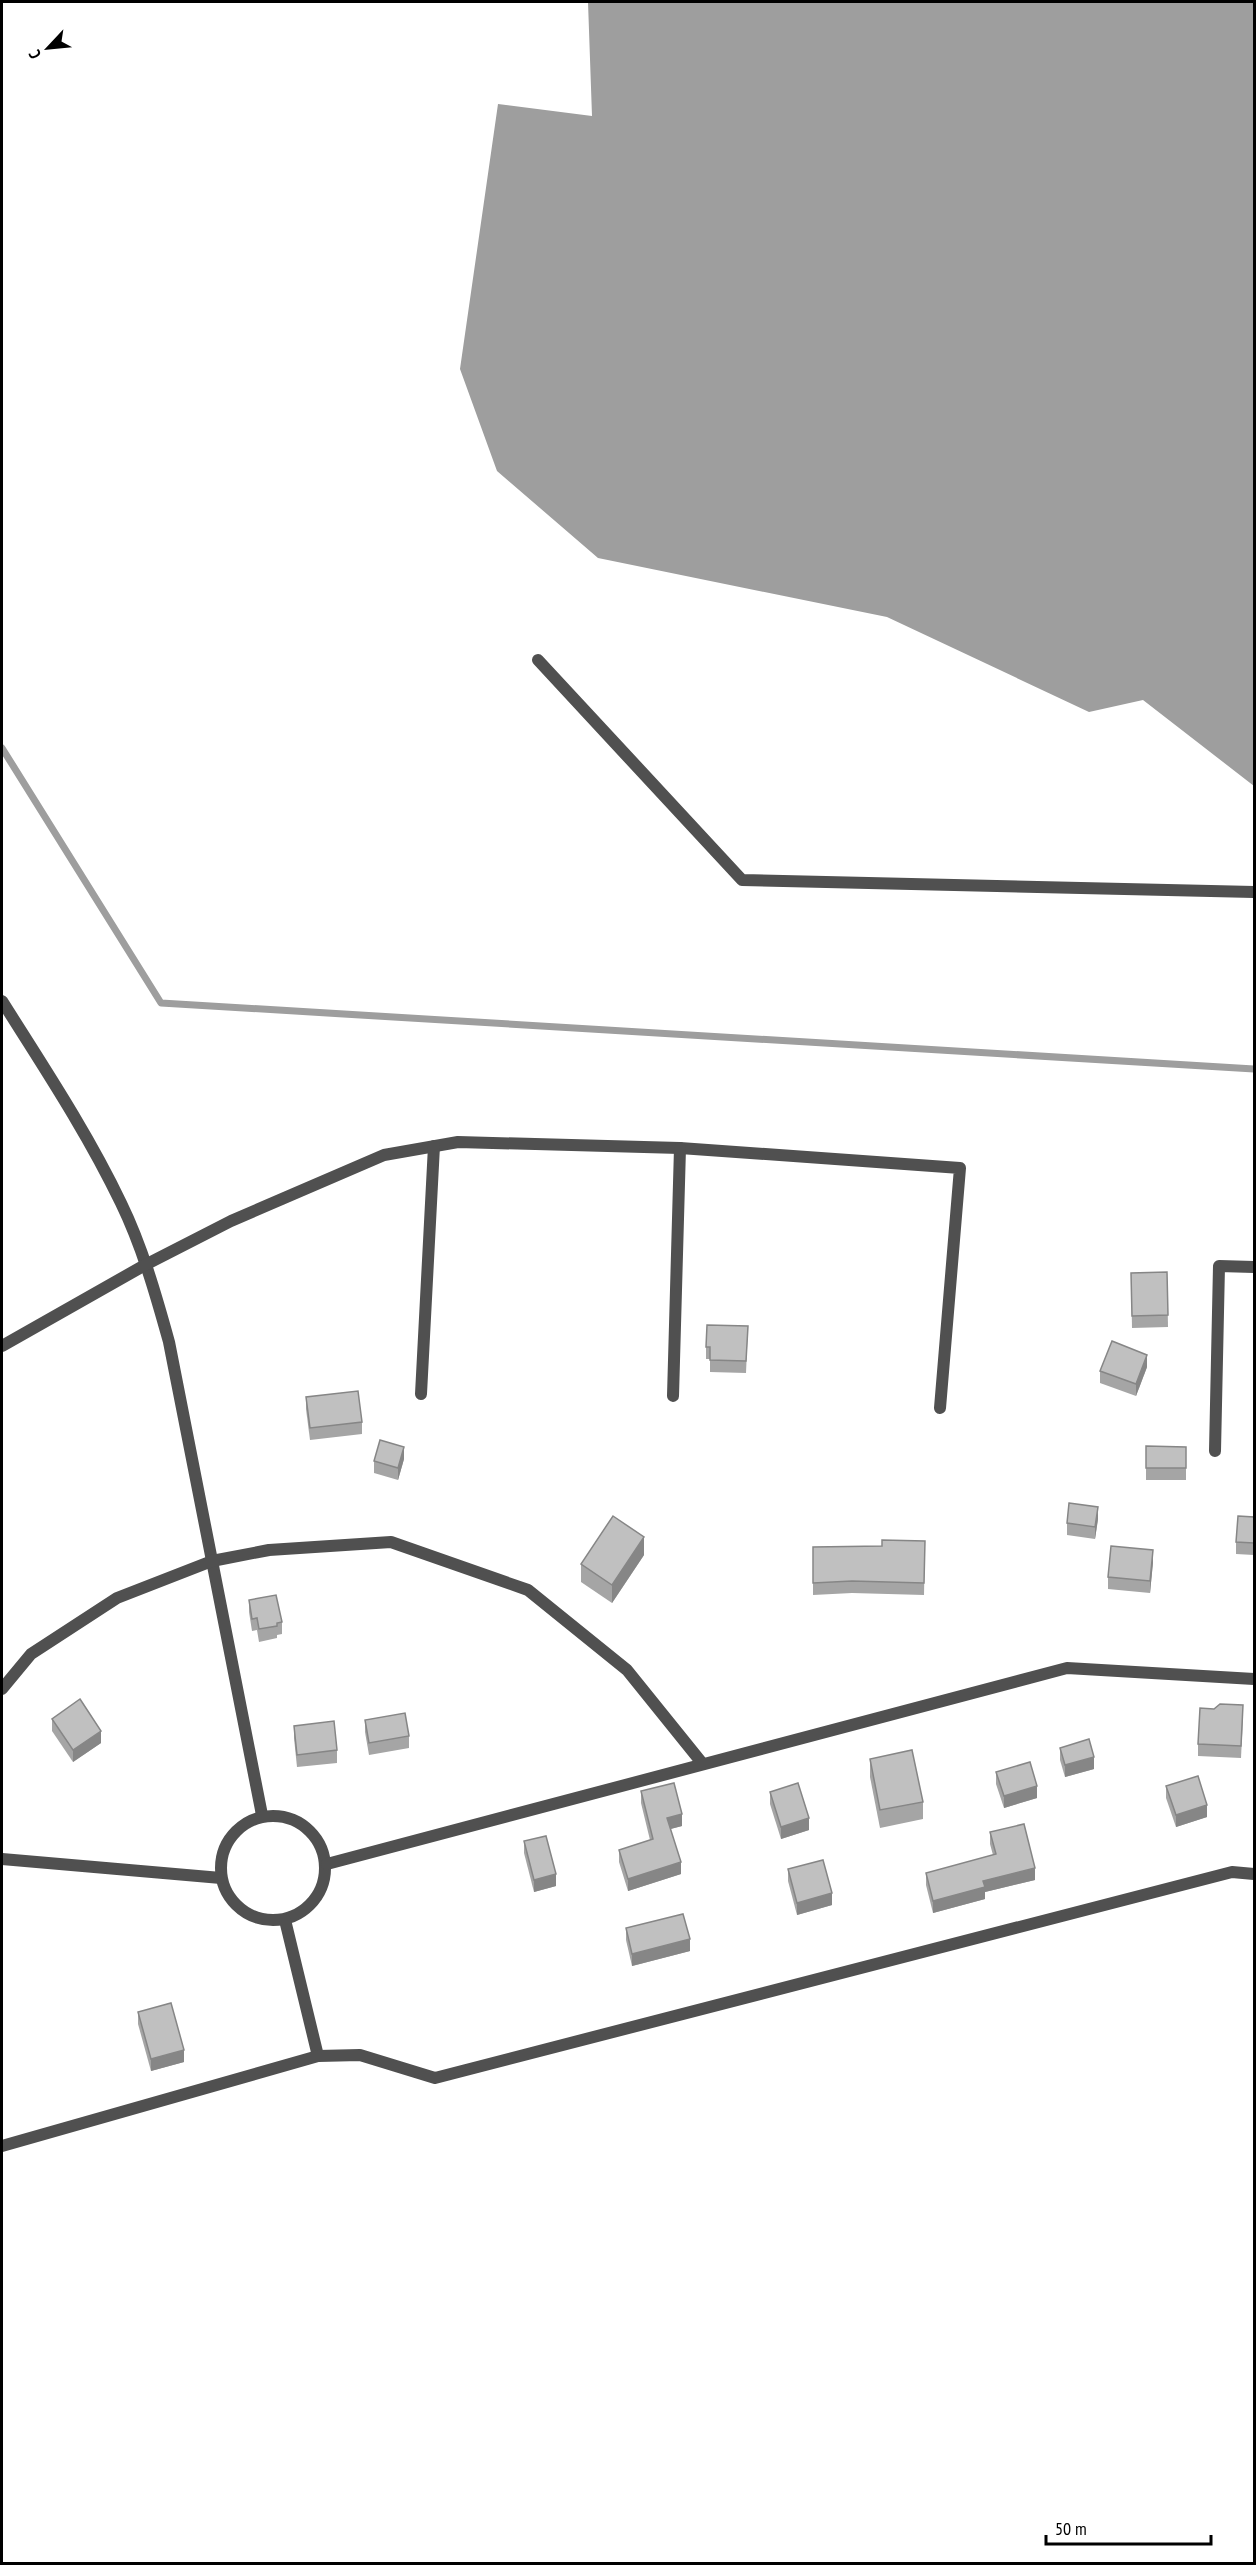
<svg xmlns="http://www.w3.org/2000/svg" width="1256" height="2565" font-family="'PT Sans Narrow',sans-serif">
<rect width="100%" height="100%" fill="#fff"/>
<path fill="#9e9e9e" d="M 588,2 L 1254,2 L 1254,786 L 1143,700 L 1089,712 L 887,617 L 598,558 L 497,471 L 460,369 L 498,104 L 592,116 Z"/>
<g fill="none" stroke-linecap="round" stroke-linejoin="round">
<path stroke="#9e9e9e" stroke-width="7" d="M 2,748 L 161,1003 L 1254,1069"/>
<path stroke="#505050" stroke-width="12" d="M 538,660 L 742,880 L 1254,892"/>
<g stroke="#505050" stroke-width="12">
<path d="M 2,1001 C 43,1066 87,1132 121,1203 C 142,1246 156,1295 169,1342 L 262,1815"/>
<path d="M 2,1346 L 145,1265 L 231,1221 L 384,1155 L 458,1142 L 680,1148 L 960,1168 L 940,1408"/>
<path d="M 421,1394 L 434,1146"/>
<path d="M 673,1396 L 680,1148"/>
<path d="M 1215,1451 L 1219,1266 L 1254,1267"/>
<path d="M 2,1689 L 31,1654 L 117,1598 L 212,1561 L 269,1550 L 391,1542 L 528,1590 L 627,1670 L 702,1763"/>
<circle cx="273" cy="1868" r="52"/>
<path d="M 2,1859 L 221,1878"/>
<path d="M 327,1864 L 1067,1668 L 1254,1679"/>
<path d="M 285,1920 L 318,2056"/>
<path d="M 2,2146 L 318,2056 L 360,2055 L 435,2078 L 1232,1872 L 1254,1874"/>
</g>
</g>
<g fill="#a5a5a5">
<path d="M 1167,1272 L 1168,1327 L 1132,1328 L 1131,1273 Z"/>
<path d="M 748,1326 L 746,1373 L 710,1372 L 710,1359 L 706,1359 L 706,1347 Z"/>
<path d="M 1147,1367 L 1136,1396 L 1100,1383 L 1100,1371 Z"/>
<path d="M 306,1397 L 362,1422 L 362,1434 L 310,1440 L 306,1409 Z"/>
<path d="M 1146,1446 L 1186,1447 L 1186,1480 L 1146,1480 Z"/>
<path d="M 404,1459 L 398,1480 L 374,1473 L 374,1461 Z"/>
<path d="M 1254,1517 L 1254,1555 L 1236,1554 L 1236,1542 Z"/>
<path d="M 1098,1519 L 1095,1539 L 1067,1535 L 1067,1523 Z"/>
<path d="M 925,1541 L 924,1595 L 852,1593 L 813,1595 L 813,1547 L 882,1546 Z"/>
<path d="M 644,1555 L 612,1603 L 581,1582 L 581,1564 Z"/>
<path d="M 1153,1562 L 1150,1593 L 1108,1589 L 1108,1577 Z"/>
<path d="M 249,1600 L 282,1622 L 282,1634 L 277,1635 L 277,1638 L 259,1642 L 257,1630 L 252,1631 L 249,1612 Z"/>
<path d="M 1243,1717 L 1241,1758 L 1198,1756 L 1198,1744 Z"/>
<path d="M 52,1719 L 101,1743 L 73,1762 L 52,1731 Z"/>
<path d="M 365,1720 L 409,1736 L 409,1748 L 369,1755 L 365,1732 Z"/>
<path d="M 294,1726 L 337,1750 L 337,1763 L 297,1767 L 294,1738 Z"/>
<path d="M 1060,1748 L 1094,1769 L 1065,1777 L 1060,1760 Z"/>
<path d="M 870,1759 L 923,1802 L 923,1819 L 880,1828 L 870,1777 Z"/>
<path d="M 996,1772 L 1037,1798 L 1004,1808 L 996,1784 Z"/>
<path d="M 1166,1786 L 1207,1817 L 1176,1827 L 1166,1798 Z"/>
<path d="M 641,1791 L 682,1826 L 670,1829 L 681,1874 L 628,1891 L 619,1862 L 619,1850 L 650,1840 L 641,1803 Z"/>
<path d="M 770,1792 L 809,1830 L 781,1839 L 770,1804 Z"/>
<path d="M 990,1832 L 1035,1880 L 985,1892 L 985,1899 L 933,1913 L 926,1885 L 926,1873 L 993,1855 L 990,1844 Z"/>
<path d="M 524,1841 L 556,1886 L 534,1892 L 524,1853 Z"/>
<path d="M 788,1869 L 832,1905 L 797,1915 L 788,1881 Z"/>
<path d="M 626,1928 L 690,1951 L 632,1966 L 626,1940 Z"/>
<path d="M 138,2012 L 184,2062 L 151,2071 L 138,2024 Z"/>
</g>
<g fill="#868686">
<path d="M 1147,1355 L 1147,1367 L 1136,1396 L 1136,1384 Z"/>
<path d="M 404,1447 L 404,1459 L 398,1480 L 398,1468 Z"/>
<path d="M 1098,1507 L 1098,1519 L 1095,1539 L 1095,1527 Z"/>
<path d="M 644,1537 L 644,1555 L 612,1603 L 612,1585 Z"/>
<path d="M 1153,1550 L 1153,1562 L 1150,1593 L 1150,1581 Z"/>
<path d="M 101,1731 L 101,1743 L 73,1762 L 73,1750 Z"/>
<path d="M 1094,1757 L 1094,1769 L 1065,1777 L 1065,1765 Z"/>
<path d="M 1037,1786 L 1037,1798 L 1004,1808 L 1004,1796 Z"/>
<path d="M 1207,1805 L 1207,1817 L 1176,1827 L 1176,1815 Z"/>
<path d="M 682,1814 L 682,1826 L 667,1830 L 667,1818 Z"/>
<path d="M 809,1818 L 809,1830 L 781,1839 L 781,1827 Z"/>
<path d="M 681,1862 L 681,1874 L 628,1891 L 628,1879 Z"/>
<path d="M 1035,1868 L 1035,1880 L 985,1892 L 985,1899 L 933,1913 L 933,1901 L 983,1881 Z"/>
<path d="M 556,1874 L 556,1886 L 534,1892 L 534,1880 Z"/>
<path d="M 832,1893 L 832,1905 L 797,1915 L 797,1903 Z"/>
<path d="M 690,1939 L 690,1951 L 632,1966 L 632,1954 Z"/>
<path d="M 184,2050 L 184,2062 L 151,2071 L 151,2059 Z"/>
</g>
<g fill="#c0c0c0" stroke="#868686" stroke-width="1.5">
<path d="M 1167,1272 L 1168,1315 L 1132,1316 L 1131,1273 Z"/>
<path d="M 707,1325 L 748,1326 L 746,1361 L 710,1360 L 710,1347 L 706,1347 Z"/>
<path d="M 1112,1341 L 1147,1355 L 1136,1384 L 1100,1371 Z"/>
<path d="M 358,1391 L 362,1422 L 310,1428 L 306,1397 Z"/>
<path d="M 380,1440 L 404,1447 L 398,1468 L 374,1461 Z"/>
<path d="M 1146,1446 L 1186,1447 L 1186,1468 L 1146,1468 Z"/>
<path d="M 1069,1503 L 1098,1507 L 1095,1527 L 1067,1523 Z"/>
<path d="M 613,1516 L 644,1537 L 612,1585 L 581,1564 Z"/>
<path d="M 1238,1516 L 1254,1517 L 1254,1543 L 1236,1542 Z"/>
<path d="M 882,1540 L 925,1541 L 924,1583 L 852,1581 L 813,1583 L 813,1547 L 882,1546 Z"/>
<path d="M 1111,1546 L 1153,1550 L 1150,1581 L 1108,1577 Z"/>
<path d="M 276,1595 L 282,1622 L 277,1623 L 277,1626 L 259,1629 L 257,1618 L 252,1619 L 249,1600 Z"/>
<path d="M 80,1699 L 101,1731 L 73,1750 L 52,1719 Z"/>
<path d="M 1220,1704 L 1243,1705 L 1241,1746 L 1198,1744 L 1200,1708 L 1214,1709 Z"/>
<path d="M 405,1713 L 409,1736 L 369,1743 L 365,1720 Z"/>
<path d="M 334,1721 L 337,1750 L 297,1755 L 294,1726 Z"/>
<path d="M 1089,1739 L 1094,1757 L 1065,1765 L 1060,1748 Z"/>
<path d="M 912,1750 L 923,1802 L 880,1810 L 870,1759 Z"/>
<path d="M 1030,1762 L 1037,1786 L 1004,1796 L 996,1772 Z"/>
<path d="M 1198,1776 L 1207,1805 L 1176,1815 L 1166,1786 Z"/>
<path d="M 674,1783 L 682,1814 L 667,1818 L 681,1862 L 628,1879 L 619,1850 L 653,1839 L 641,1791 Z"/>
<path d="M 798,1783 L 809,1818 L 781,1827 L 770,1792 Z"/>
<path d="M 1024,1824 L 1035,1868 L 983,1881 L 985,1887 L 933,1901 L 926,1873 L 996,1854 L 990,1832 Z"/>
<path d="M 546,1836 L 556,1874 L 534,1880 L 524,1841 Z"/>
<path d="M 823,1860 L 832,1893 L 797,1903 L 788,1869 Z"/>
<path d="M 683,1914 L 690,1939 L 632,1954 L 626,1928 Z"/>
<path d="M 171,2003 L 184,2050 L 151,2059 L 138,2012 Z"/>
</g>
<rect width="1256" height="2565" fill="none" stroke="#000000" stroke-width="6"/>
<g transform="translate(48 48) rotate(244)" stroke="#ffffff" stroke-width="4.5" paint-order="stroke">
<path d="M0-4.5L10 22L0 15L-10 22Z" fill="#000000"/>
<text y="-9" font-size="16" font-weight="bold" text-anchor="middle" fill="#000000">С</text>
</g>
<path d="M1046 2535v9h165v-9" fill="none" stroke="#000000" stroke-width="3"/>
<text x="1055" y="2535" font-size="18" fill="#000000" stroke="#ffffff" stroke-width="4.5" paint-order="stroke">50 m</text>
</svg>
